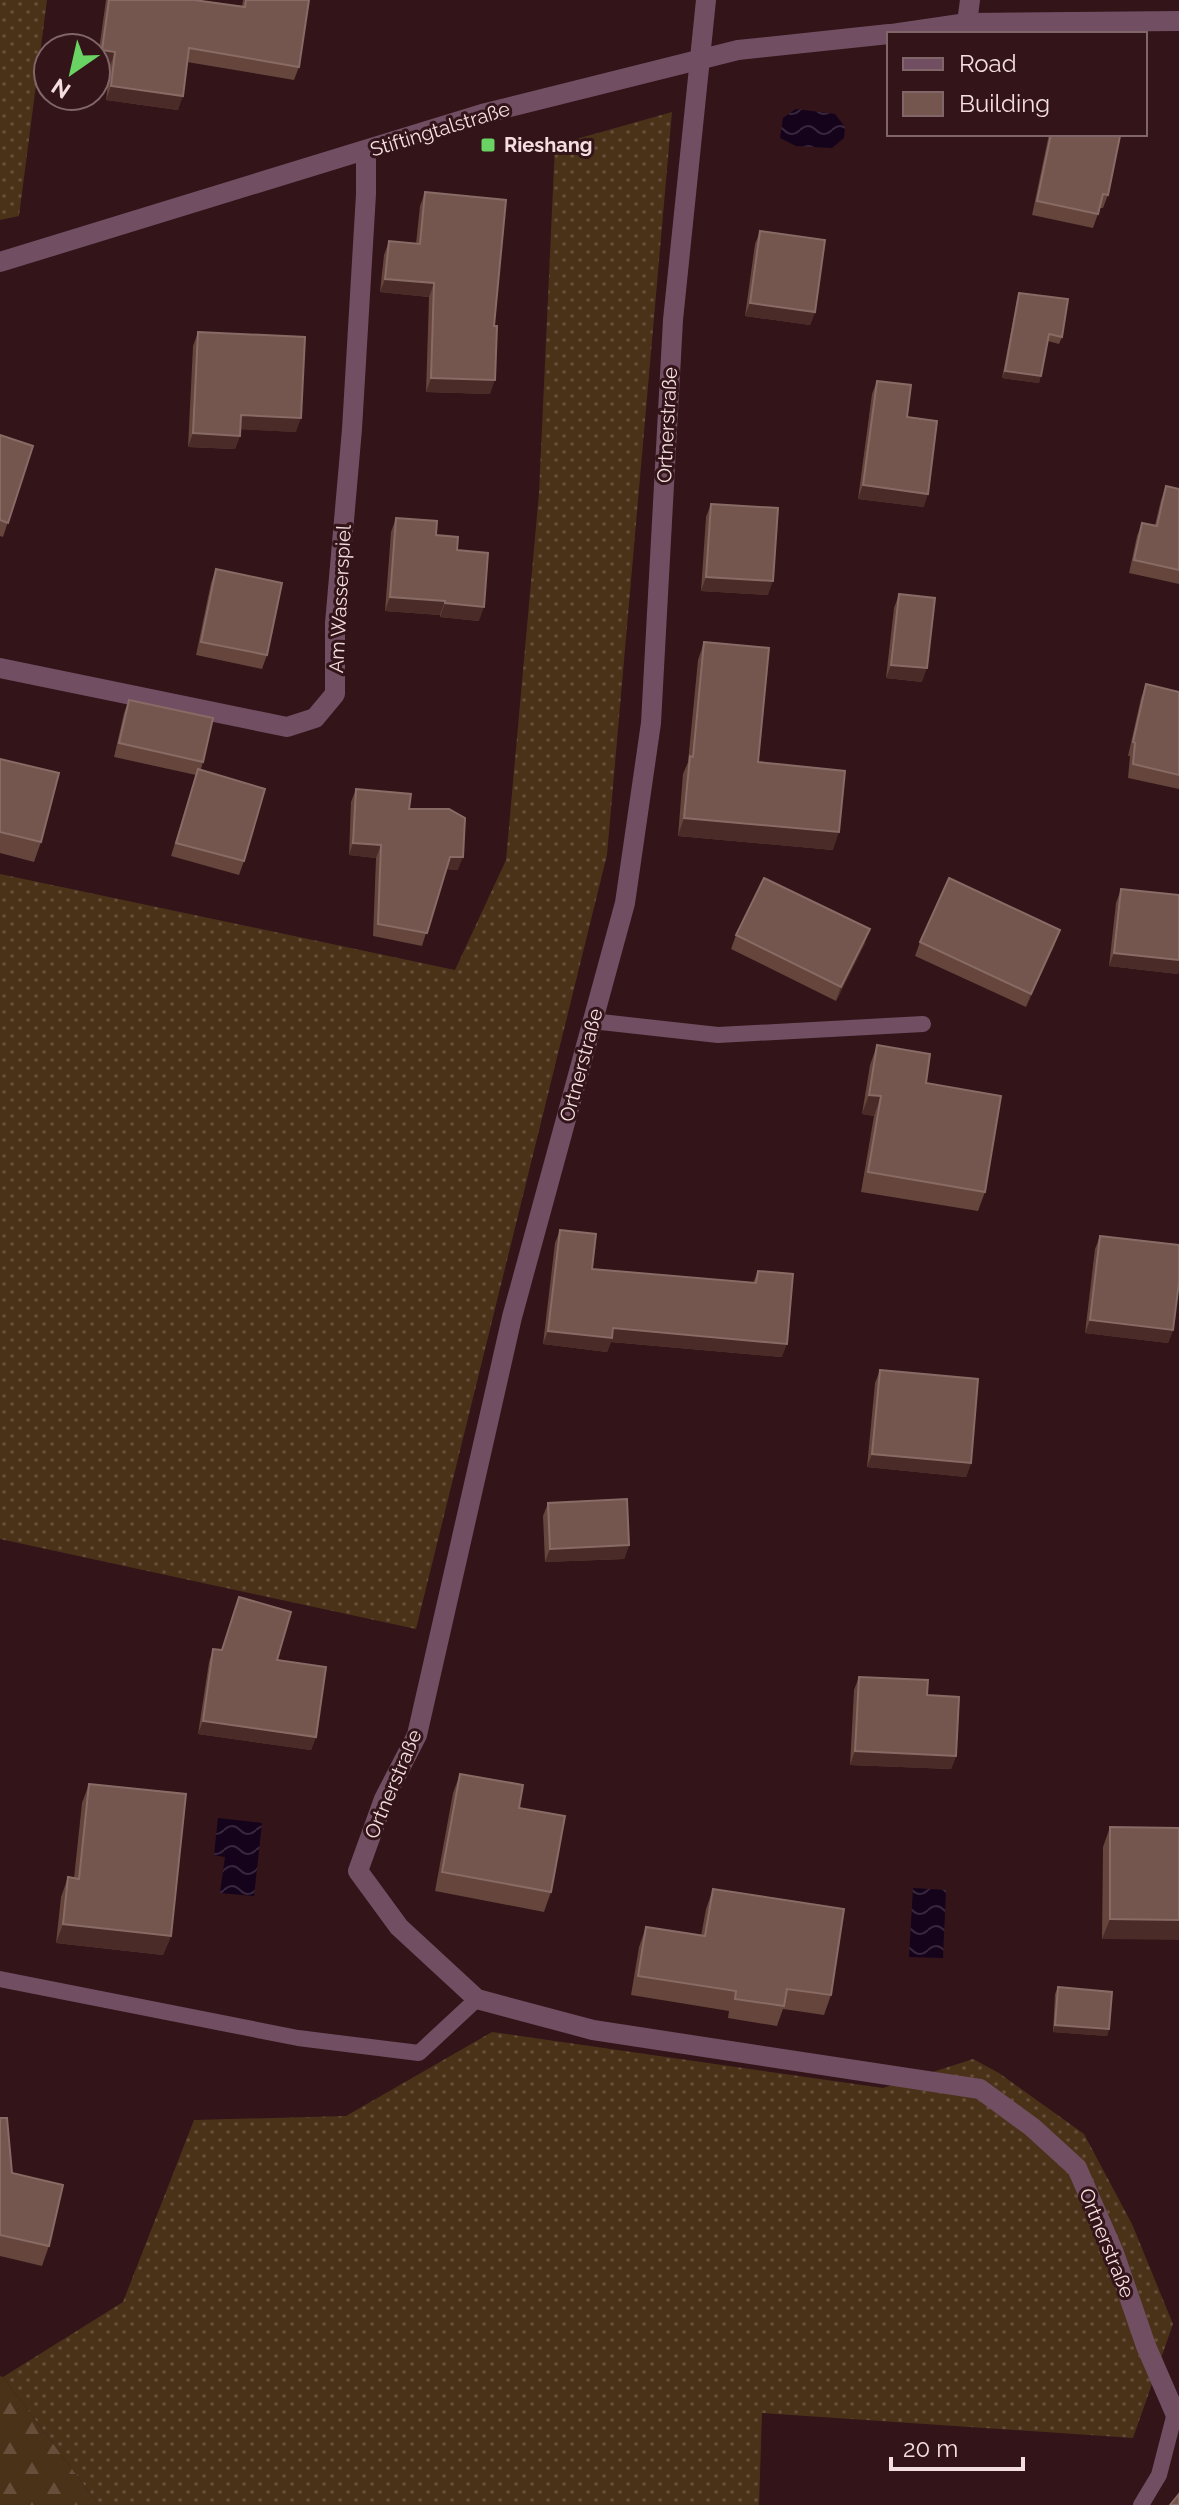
<svg xmlns="http://www.w3.org/2000/svg" width="1179" height="2505" font-family="Raleway,sans-serif">
<defs>
<pattern id="grass-dots" width="8" height="8" patternUnits="userSpaceOnUse" patternTransform="scale(2)"><rect width="8" height="8" fill="#4a3219"/><path d="M2 2h.1M6 6h.1" fill="none" stroke="#654f3a" stroke-width="1.8" stroke-linecap="round"/></pattern>
<pattern id="forest-firs" width="22" height="20" patternUnits="userSpaceOnUse" patternTransform="scale(2)"><rect width="22" height="20" fill="#4a3219"/><path d="M5 1l3.5 6h-7zM16 11l3.5 6h-7z" fill="#654f3a"/></pattern>
<pattern id="water-waves" width="16" height="10" patternUnits="userSpaceOnUse" patternTransform="scale(2)"><rect width="16" height="10" fill="#15021b"/><path d="M0 5q4-4 8 0t8 0" fill="none" stroke="#38263c"/></pattern>
</defs>
<rect width="100%" height="100%" fill="#321419"/>
<g fill="url(#grass-dots)">
<path d="M 0,0 L 47,0 L 19,216 L 0,220 Z"/>
<path d="M 672,112 L 607,855 L 416,1629 L 0,1539 L 0,874 L 455,970 L 506,860 L 539,493 L 555,145 Z"/>
<path d="M 492,2032 L 883,2088 L 973,2059 L 999,2073 L 1084,2134 L 1132,2224 L 1173,2324 L 1133,2438 L 762,2413 L 759,2505 L 99,2505 L 3,2377 L 123,2302 L 194,2120 L 346,2116 Z"/>
</g>
<path fill="url(#forest-firs)" d="M 0,2376 L 3,2377 L 99,2505 L 0,2505 Z"/>
<g fill="url(#water-waves)">
<path d="M 796,109 L 835,114 L 845,127 L 844,138 L 832,148 L 796,146 L 780,138 L 783,118 Z"/>
<path d="M 218,1818 L 262,1823 L 254,1896 L 220,1893 L 225,1857 L 214,1855 Z"/>
<path d="M 913,1888 L 946,1890 L 943,1958 L 909,1957 Z"/>
</g>
<g fill="none" stroke-linecap="round" stroke-linejoin="round">
<g stroke="#714e62" stroke-width="16">
<path d="M 592,1021 L 718,1035 L 923,1024"/>
<path d="M 0,1979 L 298,2038 L 419,2053 L 477,1999"/>
<path d="M 1141,2505 L 1159,2475 L 1175,2413"/>
</g>
<g stroke="#714e62" stroke-width="20">
<path d="M 706,0 L 673,320 L 651,723 L 625,903 L 512,1317 L 417,1735 L 384,1799 L 358,1871 L 399,1927 L 477,1999 L 593,2030 L 980,2089 L 1032,2127 L 1077,2168 L 1114,2253 L 1146,2346 L 1175,2413 L 1179,2418"/>
<path d="M 967,23 L 970,0"/>
<path d="M 0,668 L 287,727 L 315,718 L 335,694 L 335,623 L 352,429 L 366,194 L 366,151"/>
</g>
<g stroke="#714e62" stroke-width="20">
<path d="M 892,34 L 967,23 L 1179,21"/>
<path d="M 0,262 L 482,114 L 738,50 L 889,34"/>
</g>
</g>
<g fill="#65453c">
<path d="M 106,0 L 194,0 L 242,6 L 243,0 L 309,0 L 299,67 L 294,80 L 187,62 L 178,110 L 106,100 L 110,66 L 97,64 Z"/>
<path d="M 1049,134 L 1111,134 L 1108,195 L 1103,208 L 1100,208 L 1093,228 L 1032,215 Z"/>
<path d="M 425,192 L 494,326 L 490,394 L 426,392 L 429,297 L 380,292 L 384,255 L 389,241 L 416,244 L 420,206 Z"/>
<path d="M 760,231 L 815,312 L 810,325 L 745,316 L 755,244 Z"/>
<path d="M 1019,293 L 1062,337 L 1059,344 L 1048,341 L 1039,383 L 1002,378 L 1017,300 Z"/>
<path d="M 198,332 L 296,432 L 240,429 L 240,436 L 235,449 L 188,447 L 193,346 Z"/>
<path d="M 877,381 L 907,417 L 924,507 L 858,499 L 872,394 Z"/>
<path d="M 0,435 L 33,446 L 3,537 L 0,536 Z"/>
<path d="M 1166,486 L 1179,489 L 1179,584 L 1129,573 L 1137,536 L 1142,523 L 1155,525 L 1161,500 Z"/>
<path d="M 711,504 L 768,595 L 701,591 L 706,517 Z"/>
<path d="M 396,518 L 436,535 L 457,550 L 479,621 L 440,617 L 440,615 L 385,611 L 391,532 Z"/>
<path d="M 216,569 L 267,655 L 262,669 L 196,655 L 211,583 Z"/>
<path d="M 899,594 L 922,682 L 886,678 L 894,608 Z"/>
<path d="M 704,642 L 758,762 L 833,850 L 678,836 L 683,774 L 688,762 L 698,660 Z"/>
<path d="M 1146,684 L 1179,692 L 1179,789 L 1128,778 L 1130,756 L 1128,756 L 1141,698 Z"/>
<path d="M 129,700 L 203,762 L 201,769 L 244,861 L 239,875 L 171,856 L 196,775 L 114,757 L 124,713 Z"/>
<path d="M 0,759 L 41,842 L 34,862 L 0,853 Z"/>
<path d="M 356,789 L 409,809 L 458,870 L 446,869 L 422,946 L 373,936 L 376,858 L 349,855 L 351,802 Z"/>
<path d="M 1121,889 L 1179,895 L 1178,974 L 1109,966 L 1116,903 Z"/>
<path d="M 736,935 L 865,943 L 836,1001 L 731,949 Z"/>
<path d="M 920,942 L 1055,944 L 1026,1007 L 915,956 Z"/>
<path d="M 877,1045 L 926,1083 L 985,1192 L 978,1211 L 861,1192 L 874,1116 L 862,1114 L 870,1065 Z"/>
<path d="M 560,1230 L 592,1269 L 753,1283 L 758,1271 L 782,1357 L 611,1342 L 607,1352 L 543,1344 L 555,1243 Z"/>
<path d="M 1100,1236 L 1173,1330 L 1168,1343 L 1085,1333 L 1095,1249 Z"/>
<path d="M 880,1370 L 971,1463 L 966,1477 L 867,1467 L 875,1383 Z"/>
<path d="M 548,1503 L 629,1545 L 624,1559 L 545,1562 L 543,1516 Z"/>
<path d="M 239,1597 L 277,1660 L 316,1737 L 311,1750 L 198,1734 L 209,1662 L 213,1649 L 222,1650 Z"/>
<path d="M 859,1677 L 927,1695 L 956,1756 L 951,1769 L 850,1765 L 854,1690 Z"/>
<path d="M 460,1774 L 519,1808 L 551,1892 L 544,1912 L 435,1891 L 453,1793 Z"/>
<path d="M 89,1784 L 171,1936 L 163,1955 L 56,1943 L 61,1897 L 68,1877 L 74,1878 L 82,1803 Z"/>
<path d="M 1110,1827 L 1179,1828 L 1102,1939 L 1103,1847 Z"/>
<path d="M 713,1889 L 831,1995 L 824,2015 L 783,2009 L 777,2026 L 728,2018 L 729,2011 L 631,1995 L 639,1947 L 646,1927 L 701,1936 L 706,1909 Z"/>
<path d="M 1058,1987 L 1109,2029 L 1107,2036 L 1053,2032 L 1055,1994 Z"/>
<path d="M 0,2118 L 12,2173 L 49,2246 L 42,2266 L 0,2256 Z"/>
</g>
<g fill="#4a2b27">
<path d="M 102,50 L 115,52 L 110,66 L 97,64 Z"/>
<path d="M 111,86 L 183,96 L 178,110 L 106,100 Z"/>
<path d="M 385,279 L 434,283 L 429,297 L 380,292 Z"/>
<path d="M 750,303 L 815,312 L 810,325 L 745,316 Z"/>
<path d="M 1005,371 L 1041,376 L 1039,383 L 1002,378 Z"/>
<path d="M 431,378 L 495,380 L 490,394 L 426,392 Z"/>
<path d="M 241,415 L 301,418 L 296,432 L 236,429 Z"/>
<path d="M 193,433 L 240,436 L 235,449 L 188,447 Z"/>
<path d="M 863,485 L 928,494 L 924,507 L 858,499 Z"/>
<path d="M 706,577 L 773,581 L 768,595 L 701,591 Z"/>
<path d="M 390,597 L 445,601 L 440,615 L 385,611 Z"/>
<path d="M 445,603 L 484,607 L 479,621 L 440,617 Z"/>
<path d="M 891,665 L 927,668 L 922,682 L 886,678 Z"/>
<path d="M 684,818 L 839,832 L 833,850 L 678,836 Z"/>
<path d="M 353,843 L 381,845 L 376,858 L 349,855 Z"/>
<path d="M 450,857 L 463,857 L 458,870 L 445,869 Z"/>
<path d="M 870,929 L 865,943 L 836,1001 L 841,987 Z"/>
<path d="M 1060,930 L 1055,944 L 1026,1007 L 1031,994 Z"/>
<path d="M 1114,953 L 1179,960 L 1179,972 L 1178,974 L 1109,966 Z"/>
<path d="M 869,1095 L 881,1096 L 874,1116 L 862,1114 Z"/>
<path d="M 1090,1320 L 1173,1330 L 1168,1343 L 1085,1333 Z"/>
<path d="M 613,1328 L 787,1344 L 782,1357 L 611,1342 L 607,1352 L 543,1344 L 548,1331 Z"/>
<path d="M 872,1454 L 971,1463 L 966,1477 L 867,1467 Z"/>
<path d="M 629,1545 L 624,1559 L 545,1562 L 550,1549 Z"/>
<path d="M 203,1721 L 316,1737 L 311,1750 L 198,1734 Z"/>
<path d="M 855,1751 L 956,1756 L 951,1769 L 850,1765 Z"/>
<path d="M 1110,1919 L 1179,1920 L 1179,1940 L 1102,1939 Z"/>
<path d="M 63,1924 L 171,1936 L 163,1955 L 56,1943 Z"/>
<path d="M 1055,2025 L 1109,2029 L 1107,2036 L 1053,2032 Z"/>
</g>
<g fill="#74564e" stroke="#886b65" stroke-width="2">
<path d="M 109,0 L 194,0 L 245,7 L 246,0 L 309,0 L 299,67 L 189,48 L 183,96 L 111,86 L 115,52 L 102,50 Z"/>
<path d="M 1051,134 L 1111,134 L 1120,136 L 1108,195 L 1103,194 L 1098,214 L 1037,201 Z"/>
<path d="M 425,192 L 506,200 L 494,326 L 497,326 L 495,380 L 431,378 L 434,283 L 385,279 L 389,241 L 420,244 Z"/>
<path d="M 760,231 L 825,240 L 815,312 L 750,303 Z"/>
<path d="M 1019,293 L 1068,299 L 1062,337 L 1049,334 L 1041,376 L 1005,371 Z"/>
<path d="M 198,332 L 305,337 L 301,418 L 241,415 L 240,436 L 193,433 Z"/>
<path d="M 877,381 L 911,385 L 907,417 L 937,421 L 928,494 L 863,485 Z"/>
<path d="M 0,435 L 33,446 L 8,523 L 0,520 Z"/>
<path d="M 1166,486 L 1179,489 L 1179,570 L 1134,560 L 1142,523 L 1157,526 Z"/>
<path d="M 711,504 L 778,508 L 773,581 L 706,577 Z"/>
<path d="M 396,518 L 437,521 L 436,535 L 458,537 L 457,550 L 488,553 L 484,607 L 445,603 L 445,601 L 390,597 Z"/>
<path d="M 216,569 L 282,583 L 267,655 L 201,642 Z"/>
<path d="M 899,594 L 935,598 L 927,668 L 891,665 Z"/>
<path d="M 704,642 L 769,648 L 758,762 L 845,771 L 839,832 L 684,818 L 690,756 L 693,757 Z"/>
<path d="M 1146,684 L 1179,692 L 1179,775 L 1133,764 L 1135,743 L 1133,742 Z"/>
<path d="M 129,700 L 213,718 L 203,762 L 119,743 Z"/>
<path d="M 0,759 L 59,773 L 41,842 L 0,832 Z"/>
<path d="M 198,769 L 265,789 L 244,861 L 176,843 Z"/>
<path d="M 356,789 L 411,794 L 409,809 L 449,809 L 465,818 L 463,857 L 450,857 L 427,933 L 378,924 L 381,845 L 353,843 Z"/>
<path d="M 764,878 L 870,929 L 841,987 L 736,935 Z"/>
<path d="M 949,878 L 1060,930 L 1031,994 L 920,942 Z"/>
<path d="M 1121,889 L 1179,895 L 1179,960 L 1114,953 Z"/>
<path d="M 877,1045 L 930,1054 L 926,1083 L 1001,1096 L 985,1192 L 868,1172 L 881,1096 L 869,1095 Z"/>
<path d="M 560,1230 L 596,1234 L 592,1269 L 756,1283 L 758,1271 L 793,1274 L 787,1344 L 613,1328 L 612,1338 L 548,1331 Z"/>
<path d="M 1100,1236 L 1179,1245 L 1179,1282 L 1173,1330 L 1090,1320 Z"/>
<path d="M 880,1370 L 978,1379 L 971,1463 L 872,1454 Z"/>
<path d="M 627,1499 L 629,1545 L 550,1549 L 548,1503 Z"/>
<path d="M 239,1597 L 291,1612 L 277,1660 L 326,1667 L 316,1737 L 203,1721 L 213,1649 L 222,1650 Z"/>
<path d="M 859,1677 L 928,1680 L 927,1695 L 959,1697 L 956,1756 L 855,1751 Z"/>
<path d="M 460,1774 L 523,1785 L 519,1808 L 565,1816 L 551,1892 L 442,1872 Z"/>
<path d="M 89,1784 L 186,1794 L 171,1936 L 63,1924 L 68,1877 L 79,1879 Z"/>
<path d="M 1110,1827 L 1179,1828 L 1179,1920 L 1110,1919 Z"/>
<path d="M 713,1889 L 844,1909 L 831,1995 L 787,1989 L 784,2006 L 735,1999 L 736,1991 L 638,1976 L 646,1927 L 705,1936 Z"/>
<path d="M 1058,1987 L 1112,1992 L 1109,2029 L 1055,2025 Z"/>
<path d="M 0,2118 L 7,2118 L 12,2173 L 63,2185 L 49,2246 L 0,2235 Z"/>
<path d="M 1179,2494 L 1179,2505 L 1170,2505 Z"/>
</g>
<rect fill="#69d464" stroke="#321419" stroke-width="3" x="480" y="137" width="16" height="16" rx="4"/>
<g text-anchor="middle" dominant-baseline="central" stroke-width="6" stroke-linejoin="round" paint-order="stroke">
<g font-size="20" fill="#f4dee0" stroke="#321419">
<text transform="translate(440 129) rotate(-17)">Stiftingtalstraße</text>
<text transform="translate(667 425) rotate(-87)">Ortnerstraße</text>
<text transform="translate(340 599) rotate(-87)">Am Wasserspiel</text>
<text transform="translate(581 1065) rotate(-75)">Ortnerstraße</text>
<text transform="translate(393 1784) rotate(-67)">Ortnerstraße</text>
<text transform="translate(1107 2243) rotate(68)">Ortnerstraße</text>
</g>
<g font-size="20" font-weight="bold" fill="#f4dee0" stroke="#321419" text-anchor="start">
<text x="504" y="145">Rieshang</text>
</g>
</g>
<rect x="887" y="32" width="260" height="104" fill="#321419" stroke="#806569" stroke-width="2"/>
<rect x="903" y="58" width="40" height="12" fill="#714e62" stroke="#806569" stroke-width="2"/>
<text x="959" y="72" font-size="24" fill="#f4dee0">Road</text>
<rect x="903" y="92" width="40" height="24" fill="#74564e" stroke="#806569" stroke-width="2"/>
<text x="959" y="112" font-size="24" fill="#f4dee0">Building</text>
<g transform="translate(72 72) rotate(214)"><circle r="38" fill="#321419" stroke="#806569" stroke-width="2"/>
<path d="M0-6L14 30L0 20L-14 30Z" fill="#69d464"/>
<text y="-12" font-size="22" font-weight="bold" text-anchor="middle" fill="#f4dee0">N</text>
</g>
<path d="M891 2457v12h132v-12" fill="none" stroke="#f4dee0" stroke-width="4"/>
<text x="903" y="2457" font-size="24" fill="#f4dee0" stroke="#321419" stroke-width="6" paint-order="stroke">20 m</text>
</svg>
